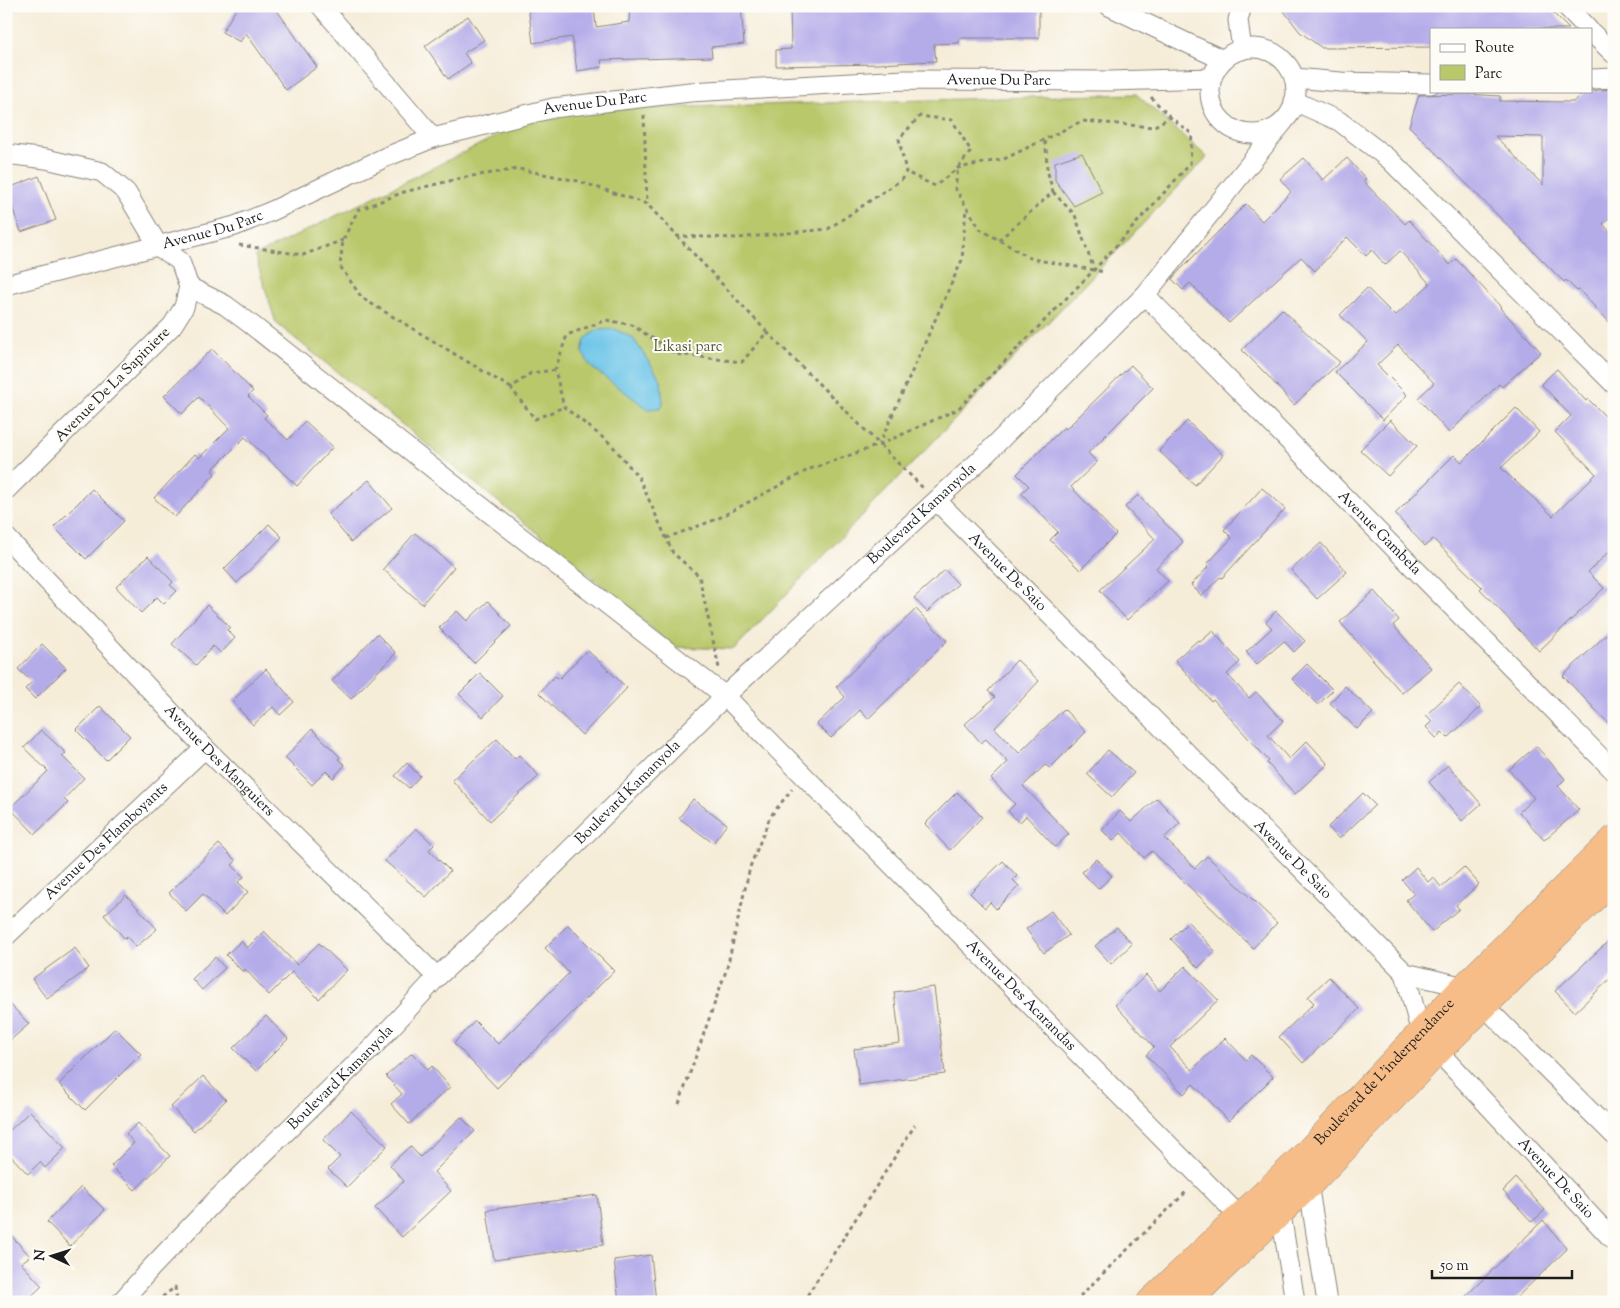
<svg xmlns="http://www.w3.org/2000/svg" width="1620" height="1308" font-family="'Sorts Mill Goudy',serif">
<rect width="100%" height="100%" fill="#fdfcf7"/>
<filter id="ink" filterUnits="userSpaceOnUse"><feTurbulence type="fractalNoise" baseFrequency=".02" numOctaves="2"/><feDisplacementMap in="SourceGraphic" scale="10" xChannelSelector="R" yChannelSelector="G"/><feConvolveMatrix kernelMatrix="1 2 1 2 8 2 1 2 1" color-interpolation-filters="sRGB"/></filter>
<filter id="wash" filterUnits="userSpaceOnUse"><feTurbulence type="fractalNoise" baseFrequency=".0096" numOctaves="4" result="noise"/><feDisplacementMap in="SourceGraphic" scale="20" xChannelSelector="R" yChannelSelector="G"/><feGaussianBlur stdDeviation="1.12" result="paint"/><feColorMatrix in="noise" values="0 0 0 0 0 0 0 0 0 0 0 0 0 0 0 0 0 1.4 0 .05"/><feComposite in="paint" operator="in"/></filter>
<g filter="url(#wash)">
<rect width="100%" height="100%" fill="#f6edd9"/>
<path fill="#b9c86a" stroke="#6a7243" d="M 1136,94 L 1207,157 L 734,649 L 673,647 L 619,599 L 276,323 L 255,256 L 547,111 Z"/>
<path fill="#6bc4e8" stroke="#447082" d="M 615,329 L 633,338 L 661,380 L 663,404 L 660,408 L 648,409 L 591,367 L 582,352 L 585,339 L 597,330 Z"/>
<g id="blocks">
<g fill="#b4abe9" fill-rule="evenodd">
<path d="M 238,6 L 274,6 L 317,67 L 286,90 L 246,33 L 240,42 L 222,32 Z"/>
<path d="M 528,6 L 594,6 L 596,27 L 629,22 L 630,6 L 741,6 L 744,44 L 711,47 L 712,57 L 601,60 L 602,67 L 577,71 L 572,37 L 533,43 Z"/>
<path d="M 790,6 L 1039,6 L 1039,38 L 959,38 L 959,43 L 934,44 L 936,61 L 878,64 L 776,66 L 776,50 L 791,49 Z"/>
<path d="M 1280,6 L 1546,6 L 1569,29 L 1431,29 L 1431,47 L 1322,48 L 1300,32 Z"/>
<path d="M 468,16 L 484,40 L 464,53 L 471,63 L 448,79 L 425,46 Z"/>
<path d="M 1614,89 L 1614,213 L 1603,224 L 1614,236 L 1614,327 L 1579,290 L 1577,291 L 1566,280 L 1564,282 L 1409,126 L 1419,95 L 1468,94 L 1500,96 L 1500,101 L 1573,102 L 1586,91 ZM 1495,136 L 1543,137 L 1543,185 Z"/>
<path d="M 1082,153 L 1102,192 L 1074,206 L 1055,180 L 1055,162 Z"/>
<path d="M 1304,158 L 1323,180 L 1347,158 L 1366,179 L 1363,181 L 1405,224 L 1409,220 L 1450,265 L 1456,259 L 1501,307 L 1500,308 L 1541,352 L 1502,387 L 1499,384 L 1449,433 L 1418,398 L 1434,383 L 1398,345 L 1377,365 L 1407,395 L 1383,420 L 1335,372 L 1368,342 L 1340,315 L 1367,288 L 1395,316 L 1430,284 L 1400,251 L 1385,265 L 1372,250 L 1366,256 L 1347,237 L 1315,271 L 1301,257 L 1229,323 L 1190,283 L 1183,290 L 1172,279 L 1181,269 L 1246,204 L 1262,221 L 1291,192 L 1280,179 Z"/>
<path d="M 39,176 L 56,220 L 21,232 L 6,189 Z"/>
<path d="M 1282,309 L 1319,345 L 1340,362 L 1294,405 L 1267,375 L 1242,350 Z"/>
<path d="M 212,349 L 253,391 L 248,396 L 267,415 L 264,418 L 288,440 L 305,421 L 333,447 L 297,486 L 245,437 L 212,470 L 215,474 L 175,517 L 154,498 L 195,454 L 199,458 L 229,428 L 199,397 L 182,414 L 164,396 Z"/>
<path d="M 1131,365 L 1153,388 L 1088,453 L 1097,462 L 1071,487 L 1116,534 L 1080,570 L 1050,540 L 1058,532 L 1021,493 L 1029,486 L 1017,474 L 1064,427 L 1066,429 Z"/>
<path d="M 1557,369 L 1586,401 L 1588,399 L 1614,425 L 1614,547 L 1588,572 L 1604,588 L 1539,651 L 1480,589 L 1482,587 L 1433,539 L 1425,546 L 1395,514 L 1454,455 L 1462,462 L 1516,408 L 1539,432 L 1501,468 L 1553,516 L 1596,474 L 1555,432 L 1571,416 L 1541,384 Z"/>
<path d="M 1390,420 L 1417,446 L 1388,476 L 1360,450 Z"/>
<path d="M 1187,421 L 1223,455 L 1195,485 L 1159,451 Z"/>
<path d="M 369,480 L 392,508 L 351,542 L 328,514 Z"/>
<path d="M 1262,488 L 1285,509 L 1222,578 L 1220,577 L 1202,596 L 1191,585 L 1209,566 L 1207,564 L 1232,538 L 1224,530 Z"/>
<path d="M 92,489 L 124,521 L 86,559 L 54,527 Z"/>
<path d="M 1138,495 L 1183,542 L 1156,568 L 1168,581 L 1127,620 L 1100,590 L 1155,539 L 1125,507 Z"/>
<path d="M 269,524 L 282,537 L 237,583 L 224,569 Z"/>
<path d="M 415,533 L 454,567 L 422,604 L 383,569 Z"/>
<path d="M 1321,543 L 1347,572 L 1317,599 L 1291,570 Z"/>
<path d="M 148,556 L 173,582 L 170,585 L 177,591 L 164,604 L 157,597 L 141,613 L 116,587 Z"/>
<path d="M 945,570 L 958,584 L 927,612 L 914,598 Z"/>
<path d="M 1374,591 L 1399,620 L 1393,625 L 1431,668 L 1402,693 L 1340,622 Z"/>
<path d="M 488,601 L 511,626 L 474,663 L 439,628 L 457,611 L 467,621 Z"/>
<path d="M 207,605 L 230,627 L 227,630 L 235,638 L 221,653 L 213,646 L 196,665 L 172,644 Z"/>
<path d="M 916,609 L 947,641 L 868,719 L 860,710 L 831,738 L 817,724 L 845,697 L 836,687 Z"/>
<path d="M 1276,611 L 1305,641 L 1294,652 L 1284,641 L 1257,664 L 1246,652 L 1272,628 L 1266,622 Z"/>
<path d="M 1614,627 L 1614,729 L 1563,676 Z"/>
<path d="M 1213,631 L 1240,662 L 1227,674 L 1249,698 L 1256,692 L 1283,721 L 1268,735 L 1289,759 L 1307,741 L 1328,764 L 1295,794 L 1267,763 L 1269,761 L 1213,699 L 1211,701 L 1175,660 L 1198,640 L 1200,642 Z"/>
<path d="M 377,634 L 396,653 L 351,699 L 332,681 Z"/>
<path d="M 42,644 L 66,668 L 35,699 L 25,689 L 32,682 L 18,669 Z"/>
<path d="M 587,650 L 627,688 L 582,735 L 539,693 L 555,676 L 559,679 Z"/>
<path d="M 1017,660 L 1039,681 L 995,728 L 1019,753 L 1064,709 L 1086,732 L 1050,768 L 1045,765 L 1023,786 L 1069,834 L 1055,847 L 1026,816 L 1019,823 L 1008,811 L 1015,804 L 991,779 L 1008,762 L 986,739 L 981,743 L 965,724 L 995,697 L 988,691 Z"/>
<path d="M 1307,664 L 1333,690 L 1318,705 L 1292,679 Z"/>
<path d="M 266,669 L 294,702 L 280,715 L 273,707 L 253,725 L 232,701 Z"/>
<path d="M 480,673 L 503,696 L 483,717 L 459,694 Z"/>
<path d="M 1459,684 L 1481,707 L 1448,738 L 1442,732 L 1436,738 L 1426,727 L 1432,721 L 1426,715 Z"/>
<path d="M 1345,686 L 1373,713 L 1357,729 L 1330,703 Z"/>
<path d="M 100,706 L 130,736 L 106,760 L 76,730 Z"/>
<path d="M 312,729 L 340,757 L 338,759 L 345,765 L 333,778 L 326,771 L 312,785 L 285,758 Z"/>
<path d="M 41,730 L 66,753 L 62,756 L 84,778 L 64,799 L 68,803 L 35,834 L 10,808 L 48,771 L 24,748 Z"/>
<path d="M 497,739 L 515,759 L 519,755 L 539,776 L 490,821 L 452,780 Z"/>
<path d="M 1536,746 L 1565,779 L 1558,786 L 1579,810 L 1544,840 L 1519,812 L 1534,798 L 1509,770 Z"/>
<path d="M 1108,750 L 1134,773 L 1112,797 L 1087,774 Z"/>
<path d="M 407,763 L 420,776 L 409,788 L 395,776 Z"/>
<path d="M 1448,765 L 1481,804 L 1462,821 L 1429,782 Z"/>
<path d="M 957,792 L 982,817 L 950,850 L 925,824 Z"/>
<path d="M 1363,793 L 1375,805 L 1339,839 L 1328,827 Z"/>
<path d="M 1157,798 L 1180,823 L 1164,838 L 1195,868 L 1207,856 L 1277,923 L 1253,948 L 1152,851 L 1144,858 L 1121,833 L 1113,841 L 1102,830 L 1120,811 L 1131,822 Z"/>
<path d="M 693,799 L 727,824 L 713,843 L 679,818 Z"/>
<path d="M 416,828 L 434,845 L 429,850 L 450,871 L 426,897 L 385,861 Z"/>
<path d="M 219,844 L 236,861 L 232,865 L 244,877 L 238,882 L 248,892 L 225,916 L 203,894 L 186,911 L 169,893 Z"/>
<path d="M 1096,859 L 1112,876 L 1098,889 L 1082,872 Z"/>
<path d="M 1003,861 L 1017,876 L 1013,880 L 1019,886 L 996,909 L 990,902 L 985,908 L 970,893 Z"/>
<path d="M 1416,867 L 1428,882 L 1433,877 L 1441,887 L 1464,867 L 1479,884 L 1456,905 L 1459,909 L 1432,932 L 1406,900 L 1414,894 L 1402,880 Z"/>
<path d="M 126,895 L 157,929 L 136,947 L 127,937 L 125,939 L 104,915 Z"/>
<path d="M 1051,911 L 1069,935 L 1044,953 L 1026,929 Z"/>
<path d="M 1188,922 L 1215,951 L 1198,968 L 1171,939 Z"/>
<path d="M 568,925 L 614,971 L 497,1088 L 454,1043 L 475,1021 L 498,1044 L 569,973 L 545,948 Z"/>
<path d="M 1117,927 L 1132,944 L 1111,964 L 1095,946 Z"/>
<path d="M 264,931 L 297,965 L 319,943 L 347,970 L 319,999 L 292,972 L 269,995 L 245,969 L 243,972 L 226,955 L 241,941 L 247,948 Z"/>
<path d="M 1614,936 L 1614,975 L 1575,1012 L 1555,991 Z"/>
<path d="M 75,948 L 89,968 L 47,999 L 32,979 Z"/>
<path d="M 215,957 L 225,968 L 202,990 L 192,979 Z"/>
<path d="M 1185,966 L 1218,1000 L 1170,1047 L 1192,1070 L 1225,1038 L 1246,1060 L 1251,1055 L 1273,1077 L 1229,1121 L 1193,1084 L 1184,1094 L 1146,1055 L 1154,1047 L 1115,1005 L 1146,975 L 1160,991 Z"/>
<path d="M 1329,977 L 1359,1009 L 1303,1063 L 1279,1037 L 1314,1003 L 1308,997 Z"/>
<path d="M 934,987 L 945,1074 L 859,1085 L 854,1049 L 900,1043 L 894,992 Z"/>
<path d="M 6,1000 L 29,1024 L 6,1044 Z"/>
<path d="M 266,1016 L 288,1039 L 256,1071 L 233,1048 Z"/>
<path d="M 115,1028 L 141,1054 L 85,1110 L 59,1084 Z"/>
<path d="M 412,1053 L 428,1070 L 432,1066 L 450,1087 L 409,1124 L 391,1104 L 402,1094 L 386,1076 Z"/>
<path d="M 203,1076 L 226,1100 L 194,1131 L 171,1107 Z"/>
<path d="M 30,1111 L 65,1148 L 45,1168 L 40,1162 L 28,1174 L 6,1151 L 6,1134 Z"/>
<path d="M 351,1111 L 387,1146 L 347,1187 L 328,1169 L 340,1157 L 323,1140 Z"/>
<path d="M 461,1117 L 475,1131 L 434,1172 L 451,1191 L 402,1237 L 375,1208 L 404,1181 L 390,1165 L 410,1146 L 420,1157 Z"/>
<path d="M 138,1123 L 170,1156 L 135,1190 L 111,1166 L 134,1143 L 126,1134 Z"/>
<path d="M 1516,1178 L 1545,1210 L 1532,1222 L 1503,1191 Z"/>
<path d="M 81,1187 L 105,1210 L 70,1246 L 47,1222 Z"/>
<path d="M 597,1195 L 603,1245 L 494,1260 L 487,1210 Z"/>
<path d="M 1543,1220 L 1567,1249 L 1512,1302 L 1460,1302 Z"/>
<path d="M 6,1230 L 30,1256 L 21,1263 L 42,1286 L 25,1302 L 6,1302 Z"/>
<path d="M 651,1255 L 656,1302 L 619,1302 L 614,1260 Z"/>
</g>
</g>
</g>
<g filter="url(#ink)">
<use href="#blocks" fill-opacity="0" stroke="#89847a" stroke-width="1"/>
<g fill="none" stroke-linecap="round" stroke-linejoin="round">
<defs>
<g id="street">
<path d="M 321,6 L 433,138"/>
<path d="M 1109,6 L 1223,60"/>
<path d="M 1242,6 L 1238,20 L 1242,50"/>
<path d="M 1566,6 L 1588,29"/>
<path d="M 1591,32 L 1614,54"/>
<circle cx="1253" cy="91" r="43"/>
<path d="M 1294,78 L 1341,82 L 1431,84"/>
<path d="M 1591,79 L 1614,78"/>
<path d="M 1294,101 L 1339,121 L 1390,160 L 1614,384"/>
<path d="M 6,154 L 46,159 L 102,172 L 126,192 L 159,247 L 180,261 L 189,287 L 184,307 L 172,326 L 6,490"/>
<path id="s1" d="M 6,285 L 235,226 L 272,211 L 386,157 L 433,138 L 553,108 L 690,92 L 905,80 L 1110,81 L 1212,78"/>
<path id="s2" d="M 189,287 L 225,305 L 248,322 L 464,493 L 725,696 L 1239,1216"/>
<path id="s3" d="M 1145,295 L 1614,771"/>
<path id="s4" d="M 937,501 L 1405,973 L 1421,1033 L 1614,1241"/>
<path id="s5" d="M 6,537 L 205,748 L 437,977"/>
<path id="s6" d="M 6,936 L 205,748"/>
<path d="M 1405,973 L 1465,987 L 1614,1135"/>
<path d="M 1307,1177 L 1327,1302"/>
<path d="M 1279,1202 L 1295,1302"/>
<path id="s7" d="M 121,1302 L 151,1268 L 215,1201 L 373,1047 L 437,977 L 505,914 L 725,696 L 980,460 L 1145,295 L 1284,121"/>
</g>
<g id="highway">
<path id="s8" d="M 1151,1302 L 1304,1157 L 1465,987 L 1614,840"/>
<path d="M 1186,1302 L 1308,1185 L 1437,1051 L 1614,877"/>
</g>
</defs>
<use href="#street" stroke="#89847a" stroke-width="21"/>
<use href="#highway" stroke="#89847a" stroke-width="29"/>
<g stroke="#89847a" stroke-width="3" stroke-dasharray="4 4" stroke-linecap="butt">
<path d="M 1151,97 L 1170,117"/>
<path d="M 644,115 L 647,204"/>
<path d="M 1053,192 L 1075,215 L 1094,270"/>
<path d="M 676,236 L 738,238 L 828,229 L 901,180 L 906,172 L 899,139 L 920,116 L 952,120 L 971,151 L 958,168 L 955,188 L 980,229 L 1032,259 L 1105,272"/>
<path d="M 999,240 L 1053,192 L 1047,169 L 1046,146 L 1043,139"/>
<path d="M 239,245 L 303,255 L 343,240"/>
<path d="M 767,332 L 924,489"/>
<path d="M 555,370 L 531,373 L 511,388 L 535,419 L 564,407"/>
<path d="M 511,388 L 362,298 L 340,266 L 343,240 L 358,210 L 404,192 L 466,177 L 519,169 L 578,181 L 647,204 L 767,332 L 742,362 L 676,354 L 632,325 L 606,320 L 567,335 L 555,370 L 564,407 L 611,444 L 639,478 L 673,553 L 699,576 L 719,668"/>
<path d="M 879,445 L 958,409 L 1094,270 L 1190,164 L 1192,134 L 1170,117 L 1153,127 L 1082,121 L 1004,159 L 958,168 L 935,186 L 906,172"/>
<path d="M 666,538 L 717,519 L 810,469 L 879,445 L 962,260 L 966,208"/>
<path d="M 679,1104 L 727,968 L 750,867 L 770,817 L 792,789"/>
<path d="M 156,1302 L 175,1287 L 177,1302"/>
<path d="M 803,1302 L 915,1125"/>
<path d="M 1074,1302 L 1188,1190"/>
</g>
<use href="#street" stroke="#fff" stroke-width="19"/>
<use href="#highway" stroke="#f7bd88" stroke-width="28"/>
</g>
</g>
<g text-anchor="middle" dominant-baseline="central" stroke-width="4" stroke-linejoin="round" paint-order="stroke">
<g font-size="15" fill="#1c1c1c" stroke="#fdfcf7">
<text stroke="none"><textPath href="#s1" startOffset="1024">Avenue Du Parc</textPath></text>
<text stroke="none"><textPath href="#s1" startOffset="619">Avenue Du Parc</textPath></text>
<text stroke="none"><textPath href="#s1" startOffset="214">Avenue Du Parc</textPath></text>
<text transform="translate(113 385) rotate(-45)">Avenue De La Sapiniere</text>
<text stroke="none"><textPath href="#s7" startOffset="1124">Boulevard Kamanyola</textPath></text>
<text stroke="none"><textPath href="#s3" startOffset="334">Avenue Gambela</textPath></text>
<text stroke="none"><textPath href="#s4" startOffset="100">Avenue De Saio</textPath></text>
<text stroke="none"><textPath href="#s5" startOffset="309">Avenue Des Manguiers</textPath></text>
<text stroke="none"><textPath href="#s7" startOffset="719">Boulevard Kamanyola</textPath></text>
<text stroke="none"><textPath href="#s6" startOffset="138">Avenue Des Flamboyants</textPath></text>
<text stroke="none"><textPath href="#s4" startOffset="505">Avenue De Saio</textPath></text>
<text stroke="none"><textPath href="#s2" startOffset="1096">Avenue Des Acarandas</textPath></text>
<text stroke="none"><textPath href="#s8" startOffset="328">Boulevard de L'inderpendance</textPath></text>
<text stroke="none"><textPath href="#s7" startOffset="314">Boulevard Kamanyola</textPath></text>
<text stroke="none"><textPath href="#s4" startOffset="925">Avenue De Saio</textPath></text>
</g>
<g font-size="15" fill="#535837" stroke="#fdfcf7">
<text x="688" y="347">Likasi parc</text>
</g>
</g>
<rect width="1620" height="1308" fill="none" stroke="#fdfcf7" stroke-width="25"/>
<rect x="1430" y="28" width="162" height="65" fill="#fdfcf7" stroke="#a3a29f"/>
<rect x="1440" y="44" width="25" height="8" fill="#ffffff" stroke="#a3a29f"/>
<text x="1475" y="52" font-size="15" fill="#1c1c1c">Route</text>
<rect x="1440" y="65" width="25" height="15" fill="#b9c86a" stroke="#a3a29f"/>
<text x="1475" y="78" font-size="15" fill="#1c1c1c">Parc</text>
<g transform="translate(52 1256) rotate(274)" stroke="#fdfcf7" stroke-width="4" paint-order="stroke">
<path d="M0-4L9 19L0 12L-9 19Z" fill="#1c1c1c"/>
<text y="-8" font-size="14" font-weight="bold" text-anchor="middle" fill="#1c1c1c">N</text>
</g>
<path d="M1432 1270v8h140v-8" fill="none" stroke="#1c1c1c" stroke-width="2.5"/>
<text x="1440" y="1270" font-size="15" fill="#1c1c1c" stroke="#fdfcf7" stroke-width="4" paint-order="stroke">50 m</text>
</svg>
